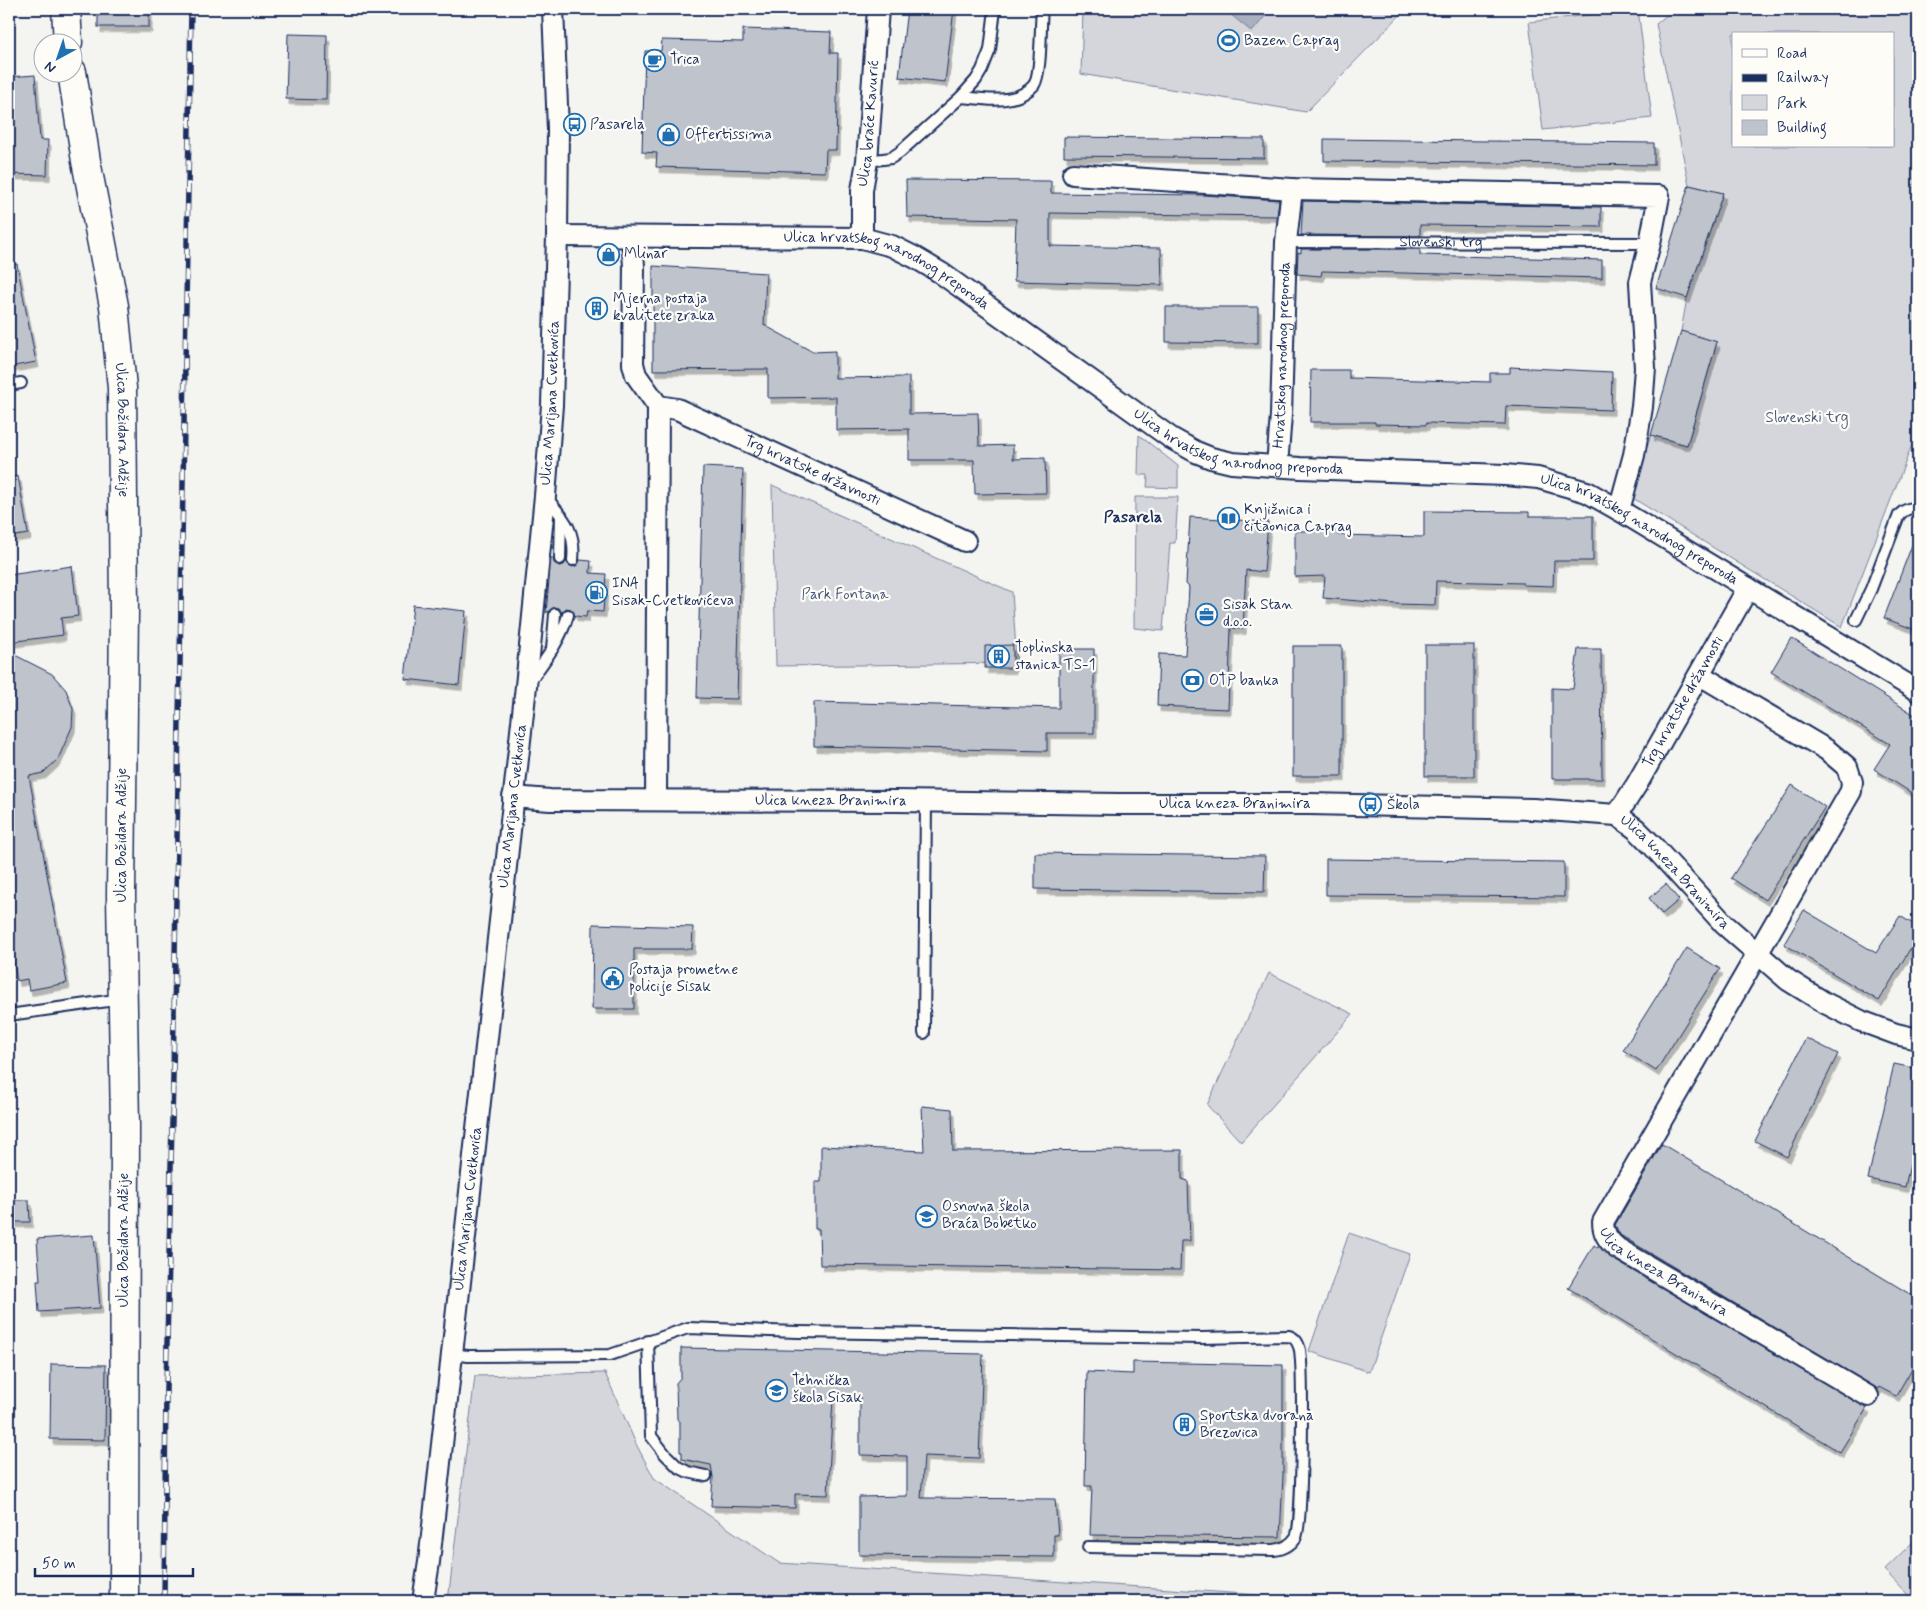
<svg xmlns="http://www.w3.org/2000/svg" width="1927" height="1610" font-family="Mynerve,sans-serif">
<defs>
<filter id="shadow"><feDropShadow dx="3" dy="5.5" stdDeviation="0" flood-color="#0004"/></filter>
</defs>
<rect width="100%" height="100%" fill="#f4f4f1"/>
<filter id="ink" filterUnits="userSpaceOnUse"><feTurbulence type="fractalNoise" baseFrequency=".02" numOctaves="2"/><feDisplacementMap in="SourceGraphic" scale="10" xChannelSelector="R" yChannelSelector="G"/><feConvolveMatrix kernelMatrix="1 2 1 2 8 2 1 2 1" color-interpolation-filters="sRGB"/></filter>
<g filter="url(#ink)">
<g fill="#d4d6db" stroke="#78829c" fill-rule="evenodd">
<path d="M 1083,9 L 1406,9 L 1306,112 L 1081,74 Z"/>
<path d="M 1638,9 L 1652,118 L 1543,130 L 1529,22 Z"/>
<path d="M 1674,9 L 1918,9 L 1918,369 L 1911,390 L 1918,394 L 1918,429 L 1842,627 L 1631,497 L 1651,435 L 1687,445 L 1717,342 L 1681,331 L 1687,298 L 1723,193 L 1689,185 L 1656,24 ZM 1733,34 L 1893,34 L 1893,146 L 1733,146 Z"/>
<path d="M 1139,435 L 1178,466 L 1178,488 L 1147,487 L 1148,475 L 1138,475 Z"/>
<path d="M 772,485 L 1012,592 L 1017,663 L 776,666 Z"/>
<path d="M 1135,497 L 1178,497 L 1175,543 L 1170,543 L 1163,631 L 1134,628 Z"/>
<path d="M 1269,973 L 1353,1014 L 1241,1142 L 1207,1105 Z"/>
<path d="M 1349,1233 L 1410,1254 L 1369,1372 L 1309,1351 Z"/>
<path d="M 605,1373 L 637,1446 L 654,1478 L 779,1563 L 1261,1595 L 1259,1601 L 448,1601 L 475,1376 Z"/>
<path d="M 1918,1537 L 1918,1601 L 1914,1601 L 1884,1570 Z"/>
</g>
<path fill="#aab0bf" stroke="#717c98" d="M 1224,9 L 1271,9 L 1252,32 Z"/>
<g fill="#bfc3cc" stroke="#1b2f5e" filter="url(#shadow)">
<rect x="98" y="9" width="51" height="18"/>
<path d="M 907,9 L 954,9 L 945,82 L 899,77 Z"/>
<path d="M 743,29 L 831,32 L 830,53 L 838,53 L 836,150 L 826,150 L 825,172 L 656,167 L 657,153 L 642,152 L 645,51 L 661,51 L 662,40 L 743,42 Z"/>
<path d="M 288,34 L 327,35 L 326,100 L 286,99 Z"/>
<path d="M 35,75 L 40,140 L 48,140 L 47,175 L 9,174 L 9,77 Z"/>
<path d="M 1064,137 L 1264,139 L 1264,158 L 1064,156 Z"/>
<path d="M 1324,139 L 1654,143 L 1654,165 L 1324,161 Z"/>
<path d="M 906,180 L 1051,181 L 1051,193 L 1203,195 L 1279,200 L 1277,216 L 1050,213 L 1050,246 L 1161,248 L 1162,285 L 1014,281 L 1016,219 L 907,217 Z"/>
<path d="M 1689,185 L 1723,193 L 1687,298 L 1656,288 Z"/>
<path d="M 1303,201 L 1601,207 L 1601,227 L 1420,225 L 1420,236 L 1301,235 Z"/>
<path d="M 1301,249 L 1420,249 L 1420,255 L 1602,260 L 1602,278 L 1322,271 L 1321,276 L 1297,274 L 1298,252 L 1301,253 Z"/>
<path d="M 17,264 L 36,362 L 9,367 L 9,265 Z"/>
<path d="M 653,266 L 766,273 L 764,325 L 813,352 L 835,351 L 835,378 L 909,377 L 909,414 L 978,413 L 979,446 L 1013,445 L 1013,459 L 1045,458 L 1046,493 L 975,494 L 974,460 L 909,460 L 909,429 L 836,430 L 836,397 L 768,398 L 768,369 L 653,370 Z"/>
<path d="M 1166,307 L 1258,307 L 1258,343 L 1166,342 Z"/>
<path d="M 1681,331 L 1717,342 L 1687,445 L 1651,435 Z"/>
<path d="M 1510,367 L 1612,372 L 1611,410 L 1506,406 L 1505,425 L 1426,423 L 1426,425 L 1375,424 L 1375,422 L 1310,422 L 1311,370 L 1349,370 L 1349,378 L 1490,382 L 1490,373 L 1510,373 Z"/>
<path d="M 703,467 L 743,469 L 737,699 L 697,698 Z"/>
<path d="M 18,476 L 28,534 L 9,537 L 9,477 Z"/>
<path d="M 1424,511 L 1529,512 L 1529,516 L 1593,516 L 1593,561 L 1554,561 L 1553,586 L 1523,585 L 1523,583 L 1436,581 L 1435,605 L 1395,604 L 1323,598 L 1325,576 L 1295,577 L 1295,531 L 1338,531 L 1338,535 L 1424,537 Z"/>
<path d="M 1190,517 L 1268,522 L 1264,572 L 1246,570 L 1243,629 L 1231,628 L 1228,709 L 1157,706 L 1159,654 L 1185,655 L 1189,587 L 1186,584 Z"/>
<path d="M 1917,532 L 1918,532 L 1918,631 L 1884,618 Z"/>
<path d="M 551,558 L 553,558 L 554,563 L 559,566 L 564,565 L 566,561 L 569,565 L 573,567 L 578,564 L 580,560 L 591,561 L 590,573 L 606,574 L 603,612 L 587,611 L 586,617 L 575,616 L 571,609 L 566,608 L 562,613 L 559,609 L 555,607 L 546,613 Z"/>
<path d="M 72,566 L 78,616 L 61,618 L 63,635 L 9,642 L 9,575 Z"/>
<path d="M 413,605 L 466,611 L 459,685 L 405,679 Z"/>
<path d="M 1791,638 L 1918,717 L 1918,797 L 1874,769 L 1890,744 L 1771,672 Z"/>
<path d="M 1013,645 L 1013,668 L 985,668 L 985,646 Z"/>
<rect x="1425" y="645" width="49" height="131"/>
<rect x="1293" y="646" width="49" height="130"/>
<path d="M 1059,649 L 1094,649 L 1094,733 L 1047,733 L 1047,751 L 814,746 L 814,702 L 1059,708 Z"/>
<path d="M 1578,649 L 1601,649 L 1602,779 L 1552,779 L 1552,688 L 1573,689 Z"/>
<path d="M 9,652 L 52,674 L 66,690 L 73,709 L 72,727 L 58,759 L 43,773 L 29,776 L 67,983 L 29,990 L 27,979 L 17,981 L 9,935 Z"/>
<path d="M 1792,785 L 1825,807 L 1765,900 L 1731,878 Z"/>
<path d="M 1035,853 L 1265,856 L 1264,892 L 1035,889 Z"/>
<path d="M 1326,859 L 1564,862 L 1564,897 L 1326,895 Z"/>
<path d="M 1666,884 L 1679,900 L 1662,914 L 1649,898 Z"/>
<path d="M 1804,910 L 1876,953 L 1900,916 L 1918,927 L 1918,953 L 1910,949 L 1879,1001 L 1784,944 Z"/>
<path d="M 593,924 L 693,927 L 692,949 L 634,949 L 634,1009 L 592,1009 Z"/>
<path d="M 1687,948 L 1720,969 L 1656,1071 L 1623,1050 Z"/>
<path d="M 1806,1038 L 1838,1054 L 1787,1157 L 1755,1141 Z"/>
<path d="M 1894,1064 L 1918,1069 L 1918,1129 L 1905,1187 L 1868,1179 Z"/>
<path d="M 922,1106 L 952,1109 L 953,1151 L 1182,1150 L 1182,1179 L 1188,1181 L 1190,1241 L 1181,1241 L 1180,1270 L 820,1265 L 819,1229 L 815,1229 L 815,1182 L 821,1182 L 821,1146 L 924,1151 Z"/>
<path d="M 1662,1144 L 1918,1299 L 1918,1358 L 1896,1396 L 1879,1387 L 1878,1389 L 1620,1235 L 1615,1225 Z"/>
<path d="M 9,1200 L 29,1200 L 30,1222 L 9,1222 Z"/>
<path d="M 94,1235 L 100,1308 L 39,1312 L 37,1281 L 40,1281 L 37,1239 Z"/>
<path d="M 1594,1245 L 1598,1248 L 1599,1246 L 1611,1258 L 1867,1408 L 1840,1452 L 1568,1288 Z"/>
<path d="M 681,1348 L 983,1354 L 979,1458 L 924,1456 L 921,1498 L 1055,1499 L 1058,1535 L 1054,1535 L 1054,1557 L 859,1555 L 859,1497 L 907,1496 L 907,1456 L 860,1455 L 860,1396 L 833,1396 L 828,1495 L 795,1494 L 795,1508 L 711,1506 L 713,1477 L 711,1465 L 682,1459 L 682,1452 L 680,1452 L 680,1421 L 677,1419 L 676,1383 L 681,1377 Z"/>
<path d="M 1133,1362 L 1283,1365 L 1283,1475 L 1280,1537 L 1090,1535 L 1092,1486 L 1085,1486 L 1087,1372 L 1133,1374 Z"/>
<path d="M 51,1364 L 106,1365 L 105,1440 L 50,1439 Z"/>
</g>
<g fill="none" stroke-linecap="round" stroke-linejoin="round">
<defs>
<g id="service">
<path d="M 961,97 C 977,98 996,102 1011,98 C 1019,97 1029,91 1034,85 C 1042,72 1040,26 1042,9"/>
<path d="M 867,161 L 891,158 L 900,152 L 961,97 L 976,80 L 982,70 L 990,50 L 995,9"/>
<path id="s1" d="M 1286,242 L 1650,243"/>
<path d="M 9,385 L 21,383"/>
<path d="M 546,497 C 564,519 576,530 573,560"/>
<path d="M 560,559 L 561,515"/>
<path d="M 1856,620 L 1871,589 L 1899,515 C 1905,509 1909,508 1918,508"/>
<path d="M 552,649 L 555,614"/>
<path d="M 530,681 C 545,660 561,640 568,615"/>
<path d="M 9,1015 L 122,999"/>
<path d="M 924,1033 L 926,801"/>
<path d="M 648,1341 L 651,1436 L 665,1454 L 678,1467 L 688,1472 L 706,1476"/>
<path d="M 451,1354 L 468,1356 L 610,1355 L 688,1328 L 798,1332 L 1202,1338 L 1289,1336 C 1296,1338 1298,1343 1300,1350 C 1303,1371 1303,1525 1296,1537 C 1291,1545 1283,1549 1274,1550 L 1088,1547"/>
</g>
<g id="minor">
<path d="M 1073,174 L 1292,189 L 1659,196 L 1650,243 L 1640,282 L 1645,368 L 1642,407 L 1634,455 L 1619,510"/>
<path id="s2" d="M 557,236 L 862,238 L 892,246 L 914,257 L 941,273 L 1171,438 L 1196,452 L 1211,458 L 1232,463 L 1300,468 L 1505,475 L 1538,478 L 1587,492 L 1619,510 L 1918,691"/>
<path d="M 632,237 L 634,266 L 633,364 L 636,375 L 658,406 L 656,799"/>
<path id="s3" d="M 862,238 L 862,190 L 867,161 L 878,9"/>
<path id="s4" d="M 658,406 L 677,409 L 965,541"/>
<path id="s5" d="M 1277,466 L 1281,415 L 1286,242 L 1292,189"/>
<path id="s6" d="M 1700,675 L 1827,750 L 1847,767 L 1852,782 L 1851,791 L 1603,1222 C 1603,1233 1608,1241 1617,1248 L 1868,1396"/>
<path id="s7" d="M 513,797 L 550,800 L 897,801 L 1119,804 L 1310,804 L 1533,809 L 1617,815 L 1636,829 L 1653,846 L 1725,925 L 1788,980 L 1825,1003 L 1861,1021 L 1896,1034 L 1918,1039"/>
<path id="s8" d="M 1617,815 L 1637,784 L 1748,588"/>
<path id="s9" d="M 423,1601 L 429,1562 L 526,686 L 545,496 L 552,405 L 557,236 L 558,129 L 553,9"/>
</g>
<g id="secondary">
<path d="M 66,9 L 68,42"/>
<path id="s10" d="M 72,72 L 86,161 L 114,306 L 122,388 L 124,611 L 121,895 L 125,1125 L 124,1601"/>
</g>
</defs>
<use href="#service" stroke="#1b2f5e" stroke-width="14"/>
<use href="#minor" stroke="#1b2f5e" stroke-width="24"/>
<use href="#secondary" stroke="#1b2f5e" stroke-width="31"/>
<use href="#service" stroke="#fdfcf7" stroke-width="10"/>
<use href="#minor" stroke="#fdfcf7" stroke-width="20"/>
<use href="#secondary" stroke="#fdfcf7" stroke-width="28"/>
<defs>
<path id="rail" d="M 164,1601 L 166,1389 L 173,1077 L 191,9"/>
</defs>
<use href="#rail" stroke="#1b2f5e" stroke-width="5.5"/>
<use href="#rail" stroke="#fdfcf7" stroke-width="4" stroke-dasharray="11" stroke-linecap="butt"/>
</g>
</g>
<defs>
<symbol id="stadium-ring" viewBox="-11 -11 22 22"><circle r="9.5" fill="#fdfcf7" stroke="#1f6fb2" stroke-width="1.5"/><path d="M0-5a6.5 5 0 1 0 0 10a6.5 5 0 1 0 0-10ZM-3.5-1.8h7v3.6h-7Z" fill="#1f6fb2"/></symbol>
<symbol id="cafe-ring" viewBox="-11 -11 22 22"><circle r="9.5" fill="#fdfcf7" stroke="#1f6fb2" stroke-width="1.5"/><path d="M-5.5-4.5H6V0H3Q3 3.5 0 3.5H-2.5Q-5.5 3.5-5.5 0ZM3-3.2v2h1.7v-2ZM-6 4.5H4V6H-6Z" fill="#1f6fb2"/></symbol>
<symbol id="bus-ring" viewBox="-11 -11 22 22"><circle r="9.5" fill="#fdfcf7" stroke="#1f6fb2" stroke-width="1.5"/><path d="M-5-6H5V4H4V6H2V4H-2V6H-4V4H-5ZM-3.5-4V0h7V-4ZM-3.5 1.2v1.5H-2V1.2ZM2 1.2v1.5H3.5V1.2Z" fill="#1f6fb2"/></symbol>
<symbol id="shop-ring" viewBox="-11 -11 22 22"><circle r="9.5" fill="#fdfcf7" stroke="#1f6fb2" stroke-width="1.5"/><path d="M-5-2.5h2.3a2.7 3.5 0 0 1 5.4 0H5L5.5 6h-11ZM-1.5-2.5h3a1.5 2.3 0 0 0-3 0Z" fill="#1f6fb2"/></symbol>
<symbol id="building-ring" viewBox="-11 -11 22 22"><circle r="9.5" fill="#fdfcf7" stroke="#1f6fb2" stroke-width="1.5"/><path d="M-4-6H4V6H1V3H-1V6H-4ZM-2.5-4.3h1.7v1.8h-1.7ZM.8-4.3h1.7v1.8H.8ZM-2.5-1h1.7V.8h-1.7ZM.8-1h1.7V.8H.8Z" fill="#1f6fb2"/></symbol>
<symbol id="library-ring" viewBox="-11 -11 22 22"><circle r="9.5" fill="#fdfcf7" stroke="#1f6fb2" stroke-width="1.5"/><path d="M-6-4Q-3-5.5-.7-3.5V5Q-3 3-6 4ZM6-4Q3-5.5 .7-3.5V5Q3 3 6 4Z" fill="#1f6fb2"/></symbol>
<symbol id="fuel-ring" viewBox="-11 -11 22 22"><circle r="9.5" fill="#fdfcf7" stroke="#1f6fb2" stroke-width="1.5"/><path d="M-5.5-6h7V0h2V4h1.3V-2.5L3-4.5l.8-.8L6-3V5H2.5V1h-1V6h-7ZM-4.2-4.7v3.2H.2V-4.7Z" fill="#1f6fb2"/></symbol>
<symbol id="office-ring" viewBox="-11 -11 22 22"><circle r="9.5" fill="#fdfcf7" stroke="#1f6fb2" stroke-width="1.5"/><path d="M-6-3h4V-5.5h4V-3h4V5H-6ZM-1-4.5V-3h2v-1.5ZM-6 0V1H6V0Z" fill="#1f6fb2"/></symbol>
<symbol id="bank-ring" viewBox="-11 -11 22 22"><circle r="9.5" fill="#fdfcf7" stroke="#1f6fb2" stroke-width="1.5"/><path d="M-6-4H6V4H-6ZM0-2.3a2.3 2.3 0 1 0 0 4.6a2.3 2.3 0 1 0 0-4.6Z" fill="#1f6fb2"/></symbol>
<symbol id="civic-ring" viewBox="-11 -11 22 22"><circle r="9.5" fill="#fdfcf7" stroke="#1f6fb2" stroke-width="1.5"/><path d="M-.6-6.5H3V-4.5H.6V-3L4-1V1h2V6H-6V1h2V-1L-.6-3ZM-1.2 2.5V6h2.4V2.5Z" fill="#1f6fb2"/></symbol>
<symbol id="school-ring" viewBox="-11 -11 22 22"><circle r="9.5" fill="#fdfcf7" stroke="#1f6fb2" stroke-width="1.5"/><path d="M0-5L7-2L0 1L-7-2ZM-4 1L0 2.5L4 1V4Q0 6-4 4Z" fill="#1f6fb2"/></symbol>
</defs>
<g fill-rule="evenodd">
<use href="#stadium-ring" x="1216" y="28" width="25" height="25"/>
<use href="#cafe-ring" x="642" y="48" width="25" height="25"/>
<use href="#bus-ring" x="562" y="112" width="25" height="25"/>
<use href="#shop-ring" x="656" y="122" width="25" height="25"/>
<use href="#shop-ring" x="596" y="242" width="25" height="25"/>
<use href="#building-ring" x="584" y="296" width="25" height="25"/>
<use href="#library-ring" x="1216" y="506" width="25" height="25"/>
<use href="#fuel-ring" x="584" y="580" width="25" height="25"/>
<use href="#office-ring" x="1194" y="602" width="25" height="25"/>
<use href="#building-ring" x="986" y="644" width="25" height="25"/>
<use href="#bank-ring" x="1180" y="668" width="25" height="25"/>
<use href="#bus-ring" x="1358" y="792" width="25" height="25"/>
<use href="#civic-ring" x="600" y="966" width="25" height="25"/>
<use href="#school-ring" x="914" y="1204" width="25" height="25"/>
<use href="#school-ring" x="764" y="1378" width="25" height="25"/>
<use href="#building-ring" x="1172" y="1412" width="25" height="25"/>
</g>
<g text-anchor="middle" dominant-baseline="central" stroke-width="4.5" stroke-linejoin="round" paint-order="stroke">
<g font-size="15" fill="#1b2f5e" stroke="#fdfcf7" text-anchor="start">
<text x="1244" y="41">Bazen Caprag</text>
<text x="670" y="60">Trica</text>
<text x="590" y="125">Pasarela</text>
<text x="685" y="135">Offertissima</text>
<text x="624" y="254">Mlinar</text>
<text x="613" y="299">Mjerna postaja<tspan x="613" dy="17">kvalitete zraka</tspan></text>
<text x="1244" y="510">Knjižnica i<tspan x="1244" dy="17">čitaonica Caprag</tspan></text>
<text x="612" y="584">INA<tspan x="612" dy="17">Sisak-Cvetkovićeva</tspan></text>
<text x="1223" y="605">Sisak Stan<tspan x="1223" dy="17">d.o.o.</tspan></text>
<text x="1015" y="648">Toplinska<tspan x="1015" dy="17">stanica TS-1</tspan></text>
<text x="1209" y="681">OTP banka</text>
<text x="1387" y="805">Škola</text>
<text x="629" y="970">Postaja prometne<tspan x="629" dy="17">policije Sisak</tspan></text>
<text x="942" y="1207">Osnovna škola<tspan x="942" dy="17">Braća Bobetko</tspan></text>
<text x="792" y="1381">Tehnička<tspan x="792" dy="17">škola Sisak</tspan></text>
<text x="1200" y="1416">Sportska dvorana<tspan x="1200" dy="17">Brezovica</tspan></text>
</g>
<g font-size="15" fill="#1b2f5e" stroke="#fdfcf7">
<text stroke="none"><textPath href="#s3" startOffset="115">Ulica braće Kavurić</textPath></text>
<text stroke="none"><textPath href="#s1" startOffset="155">Slovenski trg</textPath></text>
<text stroke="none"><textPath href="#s2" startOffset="338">Ulica hrvatskog narodnog preporoda</textPath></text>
<text stroke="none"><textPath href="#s5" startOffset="111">Hrvatskog narodnog preporoda</textPath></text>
<text stroke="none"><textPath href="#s9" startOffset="1205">Ulica Marijana Cvetkovića</textPath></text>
<text stroke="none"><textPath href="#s10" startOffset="362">Ulica Božidara Adžije</textPath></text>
<text stroke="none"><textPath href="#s2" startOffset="742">Ulica hrvatskog narodnog preporoda</textPath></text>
<text stroke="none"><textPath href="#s4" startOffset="168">Trg hrvatske državnosti</textPath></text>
<text stroke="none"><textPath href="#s2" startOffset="1162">Ulica hrvatskog narodnog preporoda</textPath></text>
<text stroke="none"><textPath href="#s8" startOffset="131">Trg hrvatske državnosti</textPath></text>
<text stroke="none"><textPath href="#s7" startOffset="318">Ulica kneza Branimira</textPath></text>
<text stroke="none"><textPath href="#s7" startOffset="722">Ulica kneza Branimira</textPath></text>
<text stroke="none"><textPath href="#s9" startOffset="800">Ulica Marijana Cvetkovića</textPath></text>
<text transform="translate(122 835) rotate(-90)">Ulica Božidara Adžije</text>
<text stroke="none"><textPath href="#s7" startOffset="1186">Ulica kneza Branimira</textPath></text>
<text stroke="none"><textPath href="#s9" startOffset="395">Ulica Marijana Cvetkovića</textPath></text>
<text transform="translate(124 1240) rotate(-90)">Ulica Božidara Adžije</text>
<text stroke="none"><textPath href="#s6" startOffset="778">Ulica kneza Branimira</textPath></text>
</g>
<g font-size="15" fill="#49597d" stroke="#fdfcf7">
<text x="1807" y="418">Slovenski trg</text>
<text x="845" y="595">Park Fontana</text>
</g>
<g font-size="16" font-weight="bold" fill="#1b2f5e" stroke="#fdfcf7">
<text x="1133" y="517">Pasarela</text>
</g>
</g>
<rect width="1927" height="1610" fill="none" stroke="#fdfcf7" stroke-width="30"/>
<rect x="15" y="15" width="1897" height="1580" fill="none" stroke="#1b2f5e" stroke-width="2" filter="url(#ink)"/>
<rect x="1732" y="32" width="162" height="115" fill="#fdfcf7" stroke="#a3aaba"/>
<rect x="1742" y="49" width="25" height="8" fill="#fdfcf7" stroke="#a3aaba"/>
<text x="1777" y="58" font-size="15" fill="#1b2f5e">Road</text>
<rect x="1742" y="74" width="25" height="8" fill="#1b2f5e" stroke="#a3aaba"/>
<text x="1777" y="82" font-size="15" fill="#1b2f5e">Railway</text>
<rect x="1742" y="95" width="25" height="15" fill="#d4d6db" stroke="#a3aaba"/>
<text x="1777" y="108" font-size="15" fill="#1b2f5e">Park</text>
<rect x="1742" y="120" width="25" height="15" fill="#bfc3cc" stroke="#a3aaba"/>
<text x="1777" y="132" font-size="15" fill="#1b2f5e">Building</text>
<g transform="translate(58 58) rotate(220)"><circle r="24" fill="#fdfcf7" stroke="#a3aaba"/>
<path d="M0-4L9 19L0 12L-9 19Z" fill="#1f6fb2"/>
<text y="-8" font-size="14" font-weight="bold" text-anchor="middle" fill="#1b2f5e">N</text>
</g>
<path d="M35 1568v8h158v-8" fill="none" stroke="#1b2f5e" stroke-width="2.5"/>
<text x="42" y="1568" font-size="15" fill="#1b2f5e" stroke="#fdfcf7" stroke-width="4" paint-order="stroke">50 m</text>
</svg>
